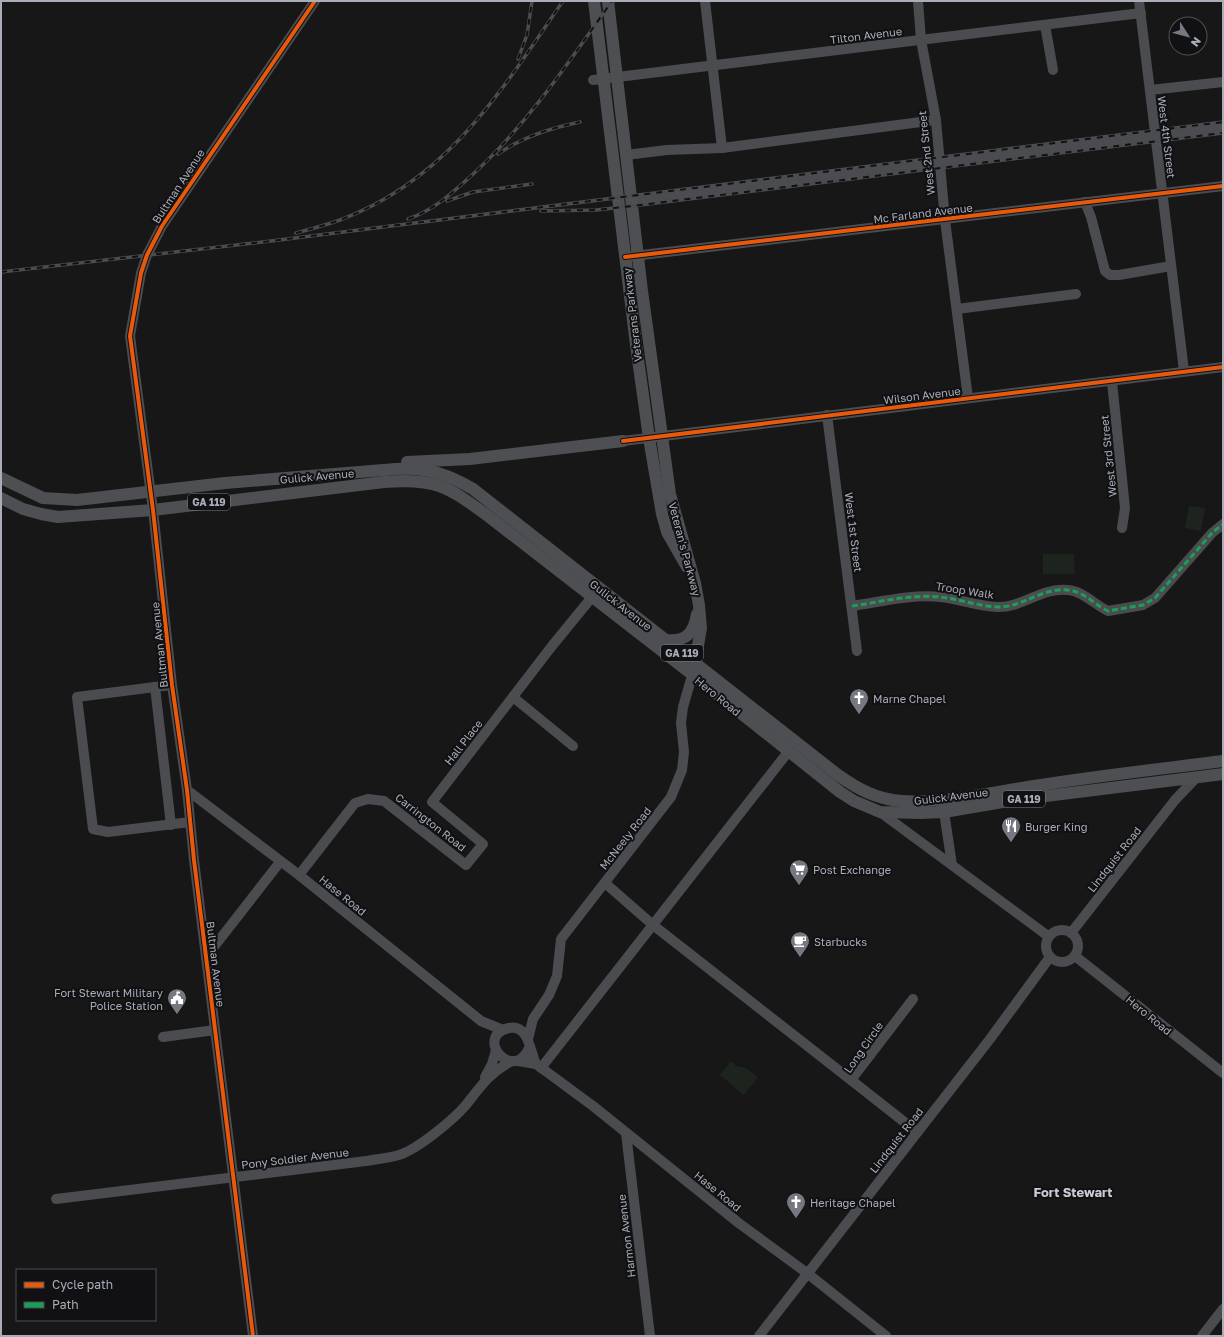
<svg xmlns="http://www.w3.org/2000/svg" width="1224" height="1337" font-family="'Golos Text',sans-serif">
<rect width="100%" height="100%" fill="#171717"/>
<g fill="#1d241e">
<path d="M 1189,506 L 1205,508 L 1201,531 L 1185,528 Z"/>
<path d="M 1043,554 L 1074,554 L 1075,574 L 1043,574 Z"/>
<path d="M 731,1061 L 736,1066 L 746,1068 L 758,1077 L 744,1095 L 720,1075 Z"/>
</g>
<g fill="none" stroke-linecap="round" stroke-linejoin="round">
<g stroke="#4b4c50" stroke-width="10">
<path d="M 705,1 L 722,148"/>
<path d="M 918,1 L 921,40 L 936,120 L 945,220 L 968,398"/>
<path d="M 1139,1 L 1184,371"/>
<path d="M 1045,25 L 1053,70"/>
<path d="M 593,80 L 1141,13"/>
<path d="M 1150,90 L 1223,82"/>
<path d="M 626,155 L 667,150 L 722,148 L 936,120"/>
<path d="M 631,200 L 1223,127"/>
<path d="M 1085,202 L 1091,217 L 1105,271 L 1110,275 L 1119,275 L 1171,266"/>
<path d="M 625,257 L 1223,186"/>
<path d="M 957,309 L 1076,294"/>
<path d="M 1112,382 L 1125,508 L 1122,528"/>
<path d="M 827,415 L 857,651"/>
<path d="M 623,441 L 1223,367"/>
<path d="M 852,606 C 880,602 911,594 940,597 C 959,599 978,606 997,607 C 1022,608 1042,587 1068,590 C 1083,591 1095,605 1108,611 L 1143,605 L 1155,598 L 1212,533 L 1223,524"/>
<path d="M 155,687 L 77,697 L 93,829 L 108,832 L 190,822"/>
<path d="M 513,697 L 573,746"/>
<path d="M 187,790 L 299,875 L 481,1021 L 503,1030"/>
<path d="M 943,805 L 952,865"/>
<path d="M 880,812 L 1048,936"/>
<path d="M 171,825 L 155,687 L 172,685"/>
<path d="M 299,875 L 355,803 L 368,799 L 384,801 L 466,865 L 483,844 L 432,802 L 552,646 L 592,597"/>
<path d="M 605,883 L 653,925 L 851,1080"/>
<circle cx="1062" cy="946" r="16"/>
<path d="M 1071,933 L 1175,800 L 1196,778"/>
<path d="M 1075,956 L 1223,1073"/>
<path d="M 206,957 L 280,862"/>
<path d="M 913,999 L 851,1080 L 917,1132"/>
<path d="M 163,1037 L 215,1030"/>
<path d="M 528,1039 L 533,1019 L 549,995 L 557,976 L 561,939 L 671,797 L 682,770 L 684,752 L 681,723 L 683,707 L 694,669"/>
<path d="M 529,1048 C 513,1084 473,1036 509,1028 C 529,1024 530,1052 536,1064"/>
<path d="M 518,1061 L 536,1064 L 593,1106 L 740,1224 L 807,1273 L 886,1336"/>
<path d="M 541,1068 L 788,752"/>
<path d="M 485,1077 L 492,1064 L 496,1050"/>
<path d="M 626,1133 L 650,1336"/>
<path d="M 56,1199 L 366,1161 C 377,1159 389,1158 399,1155 C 418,1149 453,1120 466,1105 C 480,1087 491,1071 512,1061"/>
<path d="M 253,1336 L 194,860 L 187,790 L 172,685 L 153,510 L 130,336 L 141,273 L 147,255 L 162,226 L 315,1"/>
<path d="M 759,1336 L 990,1039 L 1050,957"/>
<path d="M 1202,1336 L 1223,1309"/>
</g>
<g stroke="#4d4f52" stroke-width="12">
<path d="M 594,1 L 636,345 L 649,438 L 662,514 L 667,532 L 687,567"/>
<path d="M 608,1 L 642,291 L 670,494 L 695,583 L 699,605 L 701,628 L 695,663"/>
<path d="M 407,462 L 470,459 L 623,441"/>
<path d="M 1,478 L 43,498 L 77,500 L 225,483 L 396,469 C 425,467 448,474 473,489 L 838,775 C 858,789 876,799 901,801 C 942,804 993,792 1034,786 C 1097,776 1160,769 1223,761"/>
<path d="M 1,498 L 23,509 L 41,514 L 58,517 L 153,510 L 384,482 C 436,478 447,486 488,516 L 693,675 L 840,792 L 854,801 L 880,812 L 920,813 L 944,812 L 1014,800 L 1223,774"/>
<path d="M 666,640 C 686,642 694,633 697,614"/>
</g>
<defs>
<g id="rail">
<path d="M 518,59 L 527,35 L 532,1"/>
<path d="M 498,154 C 522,137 551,128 580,122"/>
<path d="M 447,201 L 473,192 L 532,184"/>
<path d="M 541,211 L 596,210 L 632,206 L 1223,133"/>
<path d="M 408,219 C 434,210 451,194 471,176 C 527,125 568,63 612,1"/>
<path d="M 296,233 C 311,229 326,225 340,220 C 448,180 501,91 563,1"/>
<path d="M 1,272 L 271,241 L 1223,122"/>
</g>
</defs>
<use href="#rail" stroke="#4b4c4f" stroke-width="3.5"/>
<use href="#rail" stroke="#111113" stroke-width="2" stroke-dasharray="6" stroke-linecap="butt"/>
<path stroke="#1a9f57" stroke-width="3" stroke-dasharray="6 3" stroke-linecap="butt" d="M 852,606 C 880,602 911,594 940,597 C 959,599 978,606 997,607 C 1022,608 1042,587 1068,590 C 1083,591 1095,605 1108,611 L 1143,605 L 1155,598 L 1212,533 L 1223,524"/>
<defs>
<g id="cycleway">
<path d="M 625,257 L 1223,186"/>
<path d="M 623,441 L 1223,367"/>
<path d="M 253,1336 L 194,860 L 187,790 L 172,685 L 153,510 L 130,336 L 141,273 L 147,255 L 162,226 L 315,1"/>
</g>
</defs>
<use href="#cycleway" stroke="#111113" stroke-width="6"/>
<use href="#cycleway" stroke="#e8590c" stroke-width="4"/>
</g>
<defs>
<symbol id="church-pin" viewBox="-11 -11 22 30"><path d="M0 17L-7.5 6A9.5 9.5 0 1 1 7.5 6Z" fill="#757880" stroke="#111113"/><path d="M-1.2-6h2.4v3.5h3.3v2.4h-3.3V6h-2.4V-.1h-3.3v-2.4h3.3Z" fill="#fff"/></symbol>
<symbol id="restaurant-pin" viewBox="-11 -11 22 30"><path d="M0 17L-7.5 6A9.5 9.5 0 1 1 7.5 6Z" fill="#757880" stroke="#111113"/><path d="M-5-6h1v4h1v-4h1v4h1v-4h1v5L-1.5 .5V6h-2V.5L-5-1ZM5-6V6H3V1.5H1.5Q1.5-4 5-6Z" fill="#fff"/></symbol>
<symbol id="supermarket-pin" viewBox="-11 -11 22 30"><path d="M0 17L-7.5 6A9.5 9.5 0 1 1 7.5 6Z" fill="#757880" stroke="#111113"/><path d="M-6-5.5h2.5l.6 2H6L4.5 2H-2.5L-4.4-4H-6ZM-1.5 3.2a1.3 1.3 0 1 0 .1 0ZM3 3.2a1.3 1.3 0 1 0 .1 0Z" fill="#fff"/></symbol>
<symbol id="cafe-pin" viewBox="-11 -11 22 30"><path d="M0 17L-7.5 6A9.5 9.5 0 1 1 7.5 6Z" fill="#757880" stroke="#111113"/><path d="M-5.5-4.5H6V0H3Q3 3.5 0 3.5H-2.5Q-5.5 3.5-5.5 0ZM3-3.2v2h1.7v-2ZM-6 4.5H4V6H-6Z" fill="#fff"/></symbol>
<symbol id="civic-pin" viewBox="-11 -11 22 30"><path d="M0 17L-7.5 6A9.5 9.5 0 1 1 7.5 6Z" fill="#757880" stroke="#111113"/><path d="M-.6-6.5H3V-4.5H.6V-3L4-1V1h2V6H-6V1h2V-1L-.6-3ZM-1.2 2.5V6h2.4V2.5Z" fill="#fff"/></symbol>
</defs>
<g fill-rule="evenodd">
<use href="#church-pin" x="848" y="687" width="22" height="30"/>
<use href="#restaurant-pin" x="1000" y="815" width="22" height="30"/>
<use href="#supermarket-pin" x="788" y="858" width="22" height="30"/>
<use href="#cafe-pin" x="789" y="930" width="22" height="30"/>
<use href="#civic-pin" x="166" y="987" width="22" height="30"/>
<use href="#church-pin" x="785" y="1191" width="22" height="30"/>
</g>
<g text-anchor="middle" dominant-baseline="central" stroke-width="4" stroke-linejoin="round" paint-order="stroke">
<g fill="#111113" stroke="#7b7e86" stroke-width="1">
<rect x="188" y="494" width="42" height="16" rx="3"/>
<rect x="661" y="645" width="42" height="16" rx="3"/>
<rect x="1003" y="791" width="42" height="16" rx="3"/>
</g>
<g font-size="10" font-weight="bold" fill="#a8adb8">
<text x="209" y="502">GA 119</text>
<text x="682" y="653">GA 119</text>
<text x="1024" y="799">GA 119</text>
</g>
<g font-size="11" fill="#a8adb8" stroke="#111113">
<text transform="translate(866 35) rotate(-7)">Tilton Avenue</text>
<text transform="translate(1167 137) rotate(83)">West 4th Street</text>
<text transform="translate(926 153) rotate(-96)">West 2nd Street</text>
<text transform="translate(178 186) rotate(-57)">Bultman Avenue</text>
<text transform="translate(923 213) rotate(-7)">Mc Farland Avenue</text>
<text transform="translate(632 315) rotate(-97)">Veterans Parkway</text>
<text transform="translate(922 395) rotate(-7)">Wilson Avenue</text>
<text transform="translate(1108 456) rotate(-96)">West 3rd Street</text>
<text transform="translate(317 476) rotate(-5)">Gulick Avenue</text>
<text transform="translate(854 532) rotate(83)">West 1st Street</text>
<text transform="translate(685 549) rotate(75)">Veteran's Parkway</text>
<text transform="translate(965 590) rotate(9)">Troop Walk</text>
<text transform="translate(621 605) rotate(38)">Gulick Avenue</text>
<text transform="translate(159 645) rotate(-96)">Bultman Avenue</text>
<text transform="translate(718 696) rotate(39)">Hero Road</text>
<text transform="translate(463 742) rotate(-52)">Hall Place</text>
<text transform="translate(951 796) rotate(-7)">Gulick Avenue</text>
<text transform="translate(431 822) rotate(38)">Carrington Road</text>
<text transform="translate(625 838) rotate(-52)">McNeely Road</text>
<text transform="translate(1114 859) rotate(-52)">Lindquist Road</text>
<text transform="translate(343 895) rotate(39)">Hase Road</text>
<text transform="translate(216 964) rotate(83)">Bultman Avenue</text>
<text transform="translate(1149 1015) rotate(39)">Hero Road</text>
<text transform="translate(863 1047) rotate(-55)">Long Circle</text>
<text transform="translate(896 1140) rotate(-52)">Lindquist Road</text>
<text transform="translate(295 1158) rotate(-7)">Pony Soldier Avenue</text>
<text transform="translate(718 1191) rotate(39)">Hase Road</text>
<text transform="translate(626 1236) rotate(-97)">Harmon Avenue</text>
</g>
<g font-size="11" fill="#a8adb8" stroke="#111113" text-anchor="start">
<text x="873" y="698">Marne Chapel</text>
<text x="1025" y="826">Burger King</text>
<text x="813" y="869">Post Exchange</text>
<text x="814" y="941">Starbucks</text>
<text x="163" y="992" text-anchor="end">Fort Stewart Military<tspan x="163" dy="13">Police Station</tspan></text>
<text x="810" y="1202">Heritage Chapel</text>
</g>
<g font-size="13" font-weight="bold" fill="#c9ccd4" stroke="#111113">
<text x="1073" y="1192">Fort Stewart</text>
</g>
</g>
<rect width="1224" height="1337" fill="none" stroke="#a8adb8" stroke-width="4"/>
<rect x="16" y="1269" width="140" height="52" fill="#111113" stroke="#4d4f55"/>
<rect x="24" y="1282" width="20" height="6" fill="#e8590c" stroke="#4d4f55"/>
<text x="52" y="1289" font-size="12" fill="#a8adb8">Cycle path</text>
<rect x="24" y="1302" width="20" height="6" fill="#1a9f57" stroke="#4d4f55"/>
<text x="52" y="1309" font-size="12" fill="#a8adb8">Path</text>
<g transform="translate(1188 36) rotate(126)"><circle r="19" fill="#111113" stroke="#4d4f55"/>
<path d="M0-3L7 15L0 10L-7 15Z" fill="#757880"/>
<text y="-6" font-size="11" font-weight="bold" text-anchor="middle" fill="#a8adb8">N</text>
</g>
</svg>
